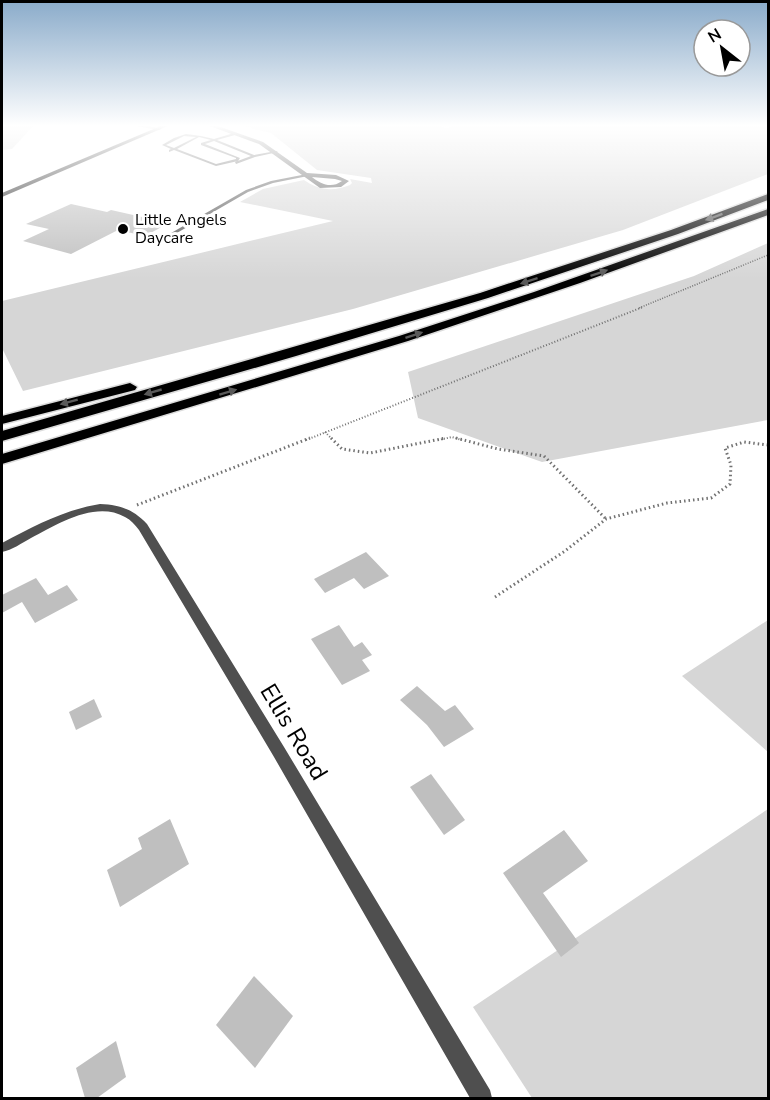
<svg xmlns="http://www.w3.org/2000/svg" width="770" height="1100" font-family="'Nunito Sans',sans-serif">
<rect width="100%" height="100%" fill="#fff"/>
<g fill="#d6d6d6">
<path d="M 2,125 L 34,125 L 12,149 L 2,150 Z"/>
<path d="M 238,125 L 436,125 L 447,128 L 455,125 L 768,125 L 768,174 L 623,230 L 353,309 L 23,391 L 2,348 L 2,301 L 333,221 L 240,202 L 263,189 L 304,180 C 318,190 333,192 350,185 L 352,183 L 350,179 L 372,183 L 371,178 L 317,170 L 271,133 Z"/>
<path d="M 768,243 L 768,420 L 542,462 L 418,418 L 408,372 L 694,276 Z"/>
<path d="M 768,620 L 768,752 L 682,676 Z"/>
<path d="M 768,809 L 768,1098 L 532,1098 L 473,1007 Z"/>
</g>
<g fill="#bfbfbf">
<path d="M 71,204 L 107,212 L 111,210 L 169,223 L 145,236 L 118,230 L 71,254 L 23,241 L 49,229 L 26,224 Z"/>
<path d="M 366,552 L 389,576 L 364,589 L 354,578 L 325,593 L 314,579 Z"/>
<path d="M 36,578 L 48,595 L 67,585 L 78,600 L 35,623 L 22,602 L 2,613 L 2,595 Z"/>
<path d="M 339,625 L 354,647 L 362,642 L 372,655 L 362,660 L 370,671 L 342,685 L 311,639 Z"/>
<path d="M 417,686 L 445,711 L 455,705 L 474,729 L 444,747 L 427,725 L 400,700 Z"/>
<path d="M 94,699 L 102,717 L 76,730 L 69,712 Z"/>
<path d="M 431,774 L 465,820 L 444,835 L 410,787 Z"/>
<path d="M 170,819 L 189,864 L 120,907 L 107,870 L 142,849 L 138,838 Z"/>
<path d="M 564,830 L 588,861 L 543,893 L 579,943 L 561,957 L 503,873 Z"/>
<path d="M 254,976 L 293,1016 L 255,1068 L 216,1025 Z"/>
<path d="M 116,1041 L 126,1077 L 97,1098 L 85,1098 L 76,1068 Z"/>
</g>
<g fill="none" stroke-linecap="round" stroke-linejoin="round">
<defs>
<g id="motorway">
<path d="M 768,194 L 768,200 L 678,234 L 488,298 L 296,356 L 2,441 L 2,431 L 480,293 L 671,230 Z"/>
<path d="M 768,209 L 768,215 L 580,283 L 408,341 L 2,464 L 2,454 L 399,336 L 534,292 Z"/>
<path d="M 130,383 L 137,387 L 135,390 L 2,424 L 2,416 Z"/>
</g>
</defs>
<use href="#motorway" stroke="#dbdbdb" stroke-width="3"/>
<path stroke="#717171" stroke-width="1.5" stroke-dasharray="1 1.5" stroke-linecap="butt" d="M 639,308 L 768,255"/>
<g stroke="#717171" stroke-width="2" stroke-dasharray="1 2" stroke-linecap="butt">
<path d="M 325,432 L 333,440"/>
<path d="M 306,440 L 643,307"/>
<path d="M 438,440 L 452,437 L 462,440"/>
</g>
<g stroke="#717171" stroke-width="3" stroke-dasharray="1.5 3" stroke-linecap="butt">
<path d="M 331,438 L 342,449 L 370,453 L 446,438"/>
<path d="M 456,438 L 498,449 L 544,456 L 606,519"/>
<path d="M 137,505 L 310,438"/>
<path d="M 495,597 L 565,551 L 606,519 L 667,503 L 711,498 L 730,484 L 731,465 L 725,448 L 744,442 L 768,445"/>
</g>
<g fill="#4f4f4f" fill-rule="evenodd">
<path d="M 141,125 L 159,128 L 161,129 L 159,130 L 131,125 Z"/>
<path d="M 234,133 L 235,135 L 217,140 L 254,155 L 276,151 L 278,152 L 255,157 L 236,164 L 235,162 L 251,156 L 214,141 L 205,144 L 240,158 L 238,161 L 216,166 L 174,150 L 169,152 L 169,150 L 171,149 L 162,145 L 174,138 L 186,134 L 201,136 L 214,139 ZM 184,136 L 196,137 L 174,148 L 166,145 ZM 199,137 L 211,140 L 201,143 L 201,145 L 236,158 L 236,159 L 216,164 L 177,149 Z"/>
<path d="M 307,174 L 308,176 L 273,183 L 248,192 L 156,245 L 152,244 L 246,190 L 271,181 Z"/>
</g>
<path fill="#4f4f4f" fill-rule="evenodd" d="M 215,125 L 263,142 L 307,173 L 336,175 L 349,181 L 341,187 L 320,188 L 259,144 L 207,125 ZM 312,177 L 335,179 L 342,181 C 331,189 321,184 312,177 Z"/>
<path fill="#4f4f4f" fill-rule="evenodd" d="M 100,504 C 120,505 133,509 147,524 L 284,747 L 490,1090 L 492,1098 L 470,1098 L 274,757 L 139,530 C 135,525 131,520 125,517 C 96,500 57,524 31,538 C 22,543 12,550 2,552 L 2,543 C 34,526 64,510 100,504 Z"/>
<path fill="#1c1c1c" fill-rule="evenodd" d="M 163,125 L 170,125 L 2,197 L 2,193 Z"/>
<use href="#motorway" fill="#000" fill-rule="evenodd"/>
</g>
<defs><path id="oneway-solid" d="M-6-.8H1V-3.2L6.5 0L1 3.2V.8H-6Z" transform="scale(1.5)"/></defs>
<g fill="#595959">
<use href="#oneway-solid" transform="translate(714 217) rotate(160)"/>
<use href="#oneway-solid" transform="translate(599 273) rotate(-19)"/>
<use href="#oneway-solid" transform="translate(529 281) rotate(162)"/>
<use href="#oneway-solid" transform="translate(414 335) rotate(-18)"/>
<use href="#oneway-solid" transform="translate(153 392) rotate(164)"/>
<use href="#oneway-solid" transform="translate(228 392) rotate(-17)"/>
<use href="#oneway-solid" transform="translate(69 402) rotate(165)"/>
</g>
<linearGradient id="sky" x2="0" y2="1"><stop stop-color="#8aabca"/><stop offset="0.45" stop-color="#fff"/><stop offset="1" stop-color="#fff" stop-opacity="0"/></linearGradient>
<rect width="770" height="279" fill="url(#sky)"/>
<circle fill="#000" stroke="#fff" stroke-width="2" cx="123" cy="229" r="6"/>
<g text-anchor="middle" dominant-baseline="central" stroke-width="6" stroke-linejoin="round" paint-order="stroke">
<g font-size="16" fill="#000" stroke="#fff" text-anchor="start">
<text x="135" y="220">Little Angels<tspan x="135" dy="18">Daycare</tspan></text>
</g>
<g font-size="24" fill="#000" stroke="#fff">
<text transform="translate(294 732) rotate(59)">Ellis Road</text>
</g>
</g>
<rect width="770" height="1100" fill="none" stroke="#000000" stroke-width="6"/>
<g transform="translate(722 48) rotate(329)"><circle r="28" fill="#ffffff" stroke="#999999" stroke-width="1.5"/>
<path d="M0-4.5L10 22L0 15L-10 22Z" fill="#000000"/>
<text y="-9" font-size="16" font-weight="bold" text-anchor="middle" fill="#000000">N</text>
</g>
</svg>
